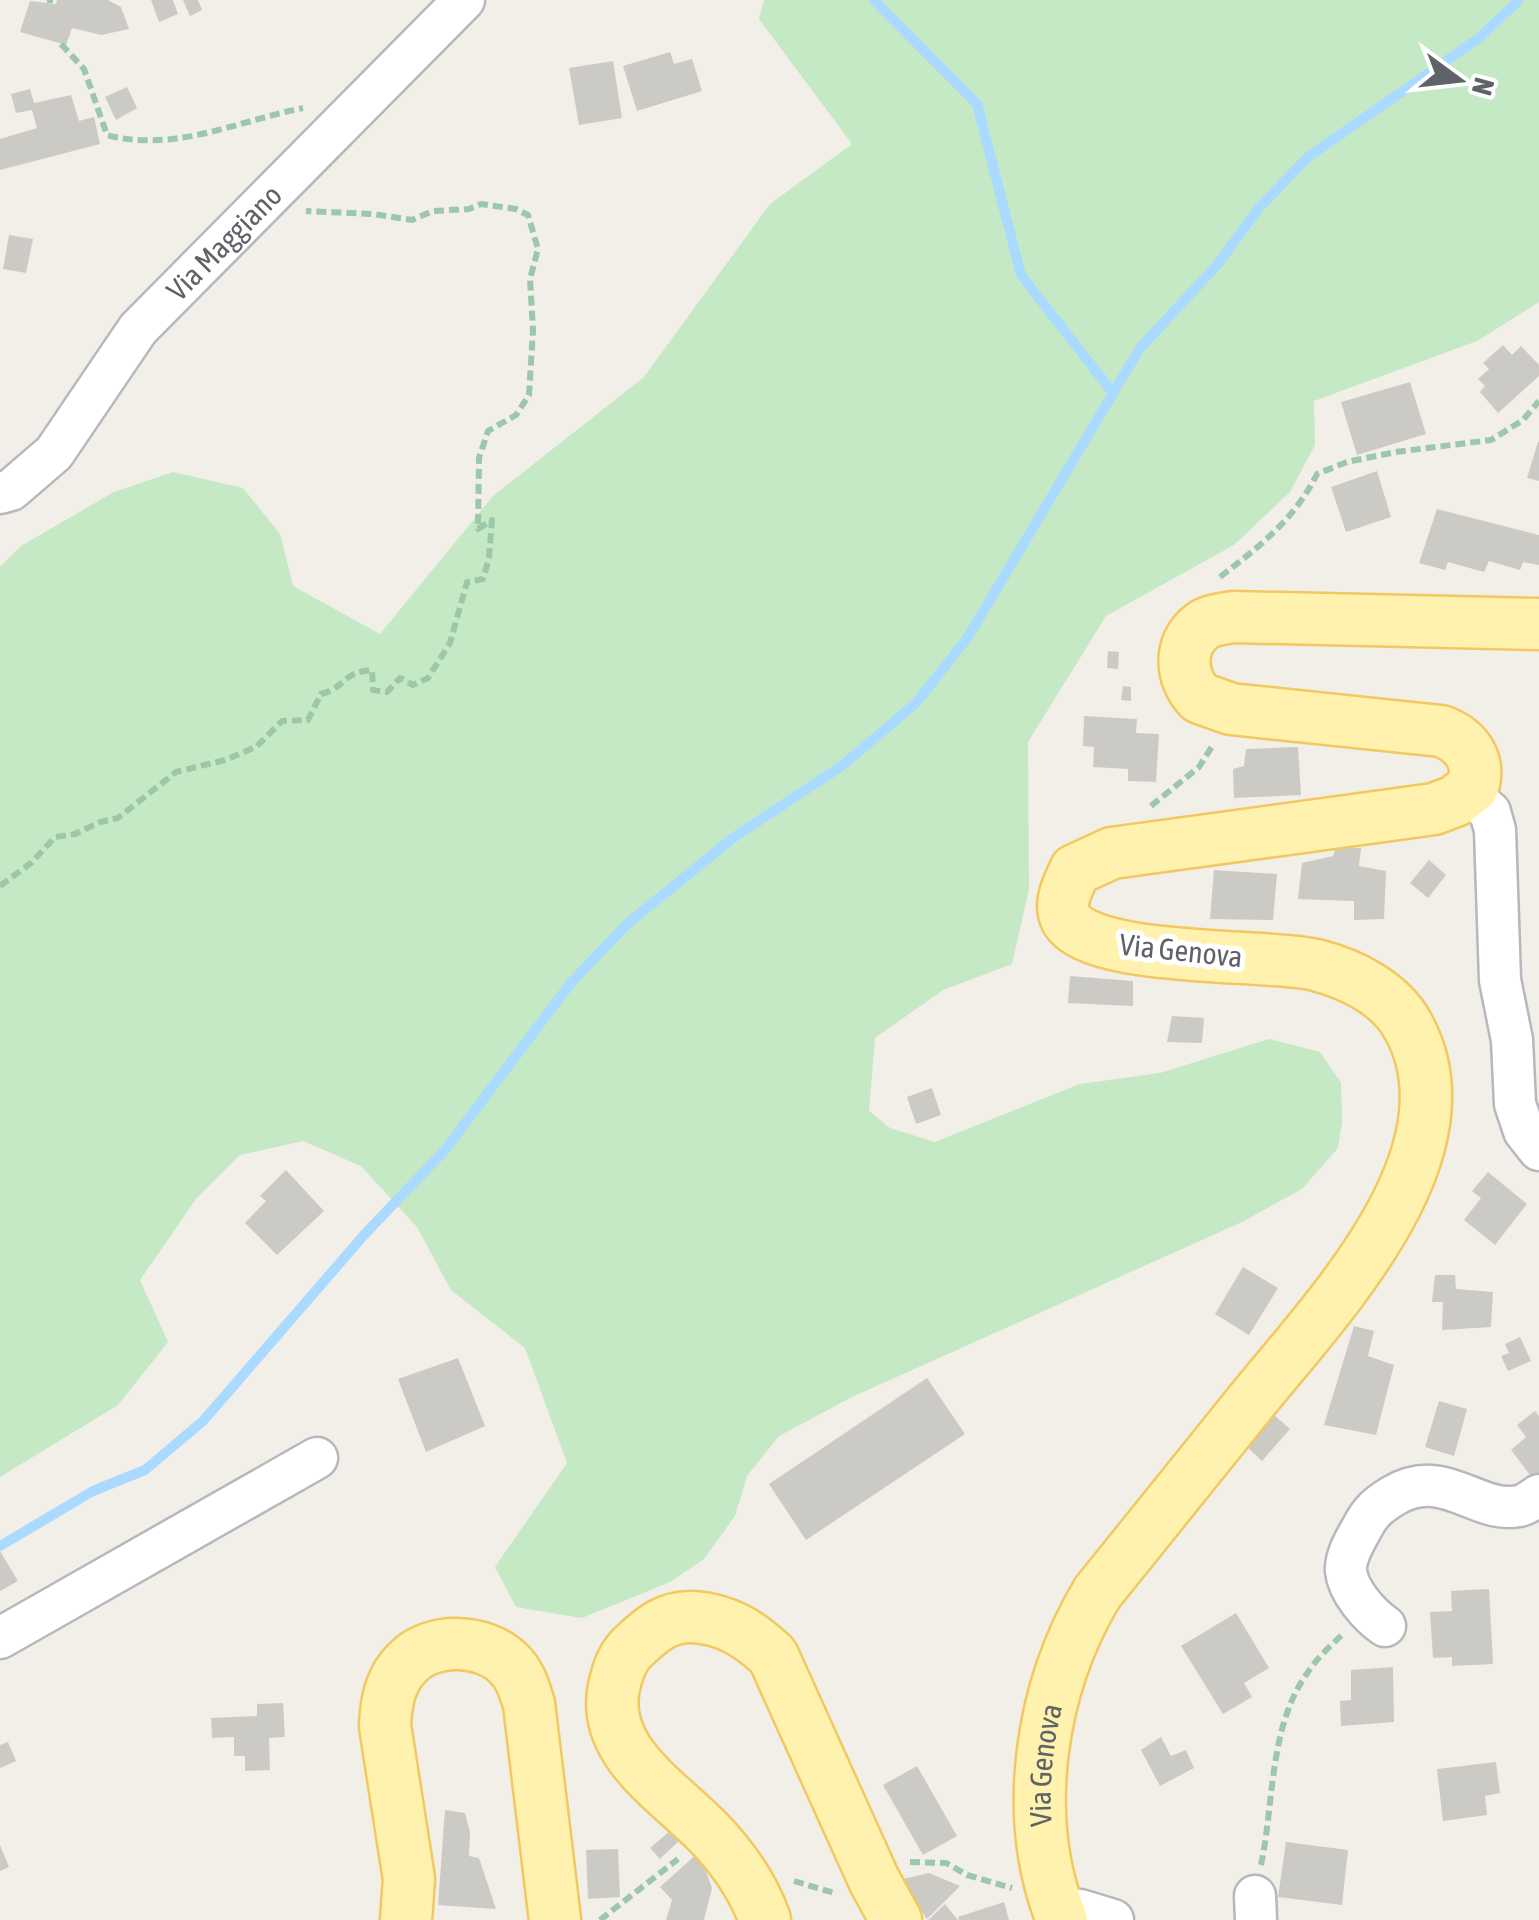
<svg xmlns="http://www.w3.org/2000/svg" width="1539" height="1920" font-family="'Asap Condensed',sans-serif">
<rect width="100%" height="100%" fill="#f1efe8"/>
<path fill="#c5e8c5" d="M 764,0 L 1539,0 L 1539,302 L 1477,341 L 1314,401 L 1315,445 L 1290,492 L 1234,545 L 1106,616 L 1028,742 L 1029,889 L 1012,964 L 943,990 L 875,1038 L 869,1111 L 890,1128 L 935,1142 L 1080,1084 L 1160,1073 L 1269,1039 L 1320,1052 L 1341,1083 L 1342,1122 L 1338,1148 L 1302,1189 L 1242,1222 L 852,1397 L 779,1436 L 747,1476 L 735,1516 L 704,1559 L 670,1582 L 582,1618 L 516,1607 L 495,1567 L 567,1463 L 525,1348 L 451,1290 L 417,1227 L 361,1166 L 303,1141 L 240,1155 L 196,1199 L 140,1280 L 168,1342 L 118,1405 L 0,1477 L 0,567 L 21,546 L 114,492 L 173,472 L 243,488 L 280,534 L 293,586 L 380,634 L 493,496 L 644,377 L 770,204 L 852,144 L 759,19 Z"/>
<g fill="none" stroke-linecap="round" stroke-linejoin="round">
<g stroke="#aadaff" stroke-width="10">
<path d="M 874,0 L 977,104 L 1021,275 L 1113,393"/>
<path d="M 0,1546 L 93,1491 L 145,1470 L 203,1421 L 364,1235 L 445,1150 L 570,984 L 627,924 L 733,838 L 843,765 L 916,703 L 968,637 L 1140,348 L 1218,264 L 1258,209 L 1308,157 L 1479,38 L 1519,0"/>
</g>
</g>
<g fill="#cccac5">
<path d="M 57,0 L 108,0 L 121,7 L 129,29 L 101,35 L 72,28 L 66,45 L 20,32 L 30,1 L 56,4 Z"/>
<path d="M 151,0 L 173,0 L 178,14 L 159,22 Z"/>
<path d="M 183,0 L 198,0 L 202,10 L 190,16 Z"/>
<path d="M 670,52 L 674,64 L 692,59 L 702,91 L 637,111 L 623,66 Z"/>
<path d="M 613,61 L 622,118 L 579,125 L 569,68 Z"/>
<path d="M 127,87 L 137,108 L 116,120 L 105,97 Z"/>
<path d="M 30,89 L 34,103 L 71,95 L 79,121 L 94,117 L 100,144 L 0,170 L 0,139 L 37,128 L 32,110 L 16,113 L 11,94 Z"/>
<path d="M 9,235 L 33,239 L 26,273 L 3,269 Z"/>
<path d="M 1503,345 L 1512,355 L 1521,346 L 1539,365 L 1539,376 L 1498,413 L 1480,392 L 1485,386 L 1478,379 L 1489,369 L 1483,363 Z"/>
<path d="M 1410,382 L 1426,434 L 1357,455 L 1341,402 Z"/>
<path d="M 1538,442 L 1539,442 L 1539,481 L 1527,478 Z"/>
<path d="M 1377,471 L 1391,517 L 1346,532 L 1331,487 Z"/>
<path d="M 1437,509 L 1539,535 L 1539,565 L 1523,562 L 1520,570 L 1489,561 L 1484,572 L 1448,562 L 1445,570 L 1419,563 Z"/>
<path d="M 1108,651 L 1119,652 L 1118,669 L 1107,668 Z"/>
<path d="M 1123,686 L 1131,687 L 1131,701 L 1121,700 Z"/>
<path d="M 1084,716 L 1137,719 L 1136,733 L 1159,734 L 1156,782 L 1128,781 L 1128,769 L 1093,767 L 1094,747 L 1083,746 Z"/>
<path d="M 1298,747 L 1301,795 L 1234,798 L 1233,769 L 1244,766 L 1246,749 Z"/>
<path d="M 1336,848 L 1361,848 L 1359,866 L 1386,871 L 1384,919 L 1354,920 L 1354,901 L 1298,899 L 1302,863 L 1333,856 Z"/>
<path d="M 1429,860 L 1446,875 L 1428,898 L 1410,883 Z"/>
<path d="M 1214,870 L 1277,874 L 1273,920 L 1210,919 Z"/>
<path d="M 1070,976 L 1133,981 L 1133,1006 L 1068,1003 Z"/>
<path d="M 1172,1016 L 1204,1018 L 1202,1043 L 1167,1042 Z"/>
<path d="M 932,1088 L 941,1115 L 916,1124 L 907,1097 Z"/>
<path d="M 286,1170 L 324,1211 L 277,1255 L 245,1223 L 266,1201 L 260,1196 Z"/>
<path d="M 1488,1172 L 1527,1204 L 1495,1245 L 1464,1220 L 1481,1198 L 1472,1191 Z"/>
<path d="M 1243,1267 L 1278,1288 L 1249,1335 L 1215,1314 Z"/>
<path d="M 1435,1275 L 1455,1275 L 1456,1289 L 1493,1292 L 1491,1327 L 1442,1330 L 1443,1302 L 1432,1302 Z"/>
<path d="M 1354,1326 L 1374,1331 L 1368,1356 L 1394,1365 L 1376,1435 L 1324,1425 Z"/>
<path d="M 1520,1337 L 1531,1361 L 1508,1371 L 1501,1356 L 1509,1353 L 1505,1344 Z"/>
<path d="M 458,1358 L 485,1426 L 426,1452 L 398,1379 Z"/>
<path d="M 927,1378 L 965,1434 L 806,1540 L 769,1484 Z"/>
<path d="M 1439,1401 L 1467,1409 L 1454,1456 L 1425,1447 Z"/>
<path d="M 1266,1408 L 1290,1429 L 1262,1461 L 1239,1439 Z"/>
<path d="M 1535,1411 L 1539,1416 L 1539,1474 L 1533,1479 L 1511,1450 L 1526,1437 L 1517,1425 Z"/>
<path d="M 0,1551 L 18,1581 L 0,1591 Z"/>
<path d="M 1489,1589 L 1493,1664 L 1452,1666 L 1452,1657 L 1433,1658 L 1430,1612 L 1452,1611 L 1451,1591 Z"/>
<path d="M 1236,1613 L 1269,1668 L 1244,1683 L 1252,1697 L 1223,1714 L 1181,1646 Z"/>
<path d="M 1393,1667 L 1394,1722 L 1341,1726 L 1340,1701 L 1351,1700 L 1351,1670 Z"/>
<path d="M 283,1703 L 285,1737 L 269,1738 L 270,1770 L 245,1771 L 245,1756 L 234,1756 L 234,1737 L 212,1738 L 211,1718 L 257,1716 L 257,1704 Z"/>
<path d="M 1161,1737 L 1171,1756 L 1186,1750 L 1194,1768 L 1160,1786 L 1141,1750 Z"/>
<path d="M 8,1742 L 16,1761 L 0,1768 L 0,1745 Z"/>
<path d="M 1496,1762 L 1500,1793 L 1485,1796 L 1487,1815 L 1443,1821 L 1437,1769 Z"/>
<path d="M 917,1766 L 957,1836 L 923,1855 L 883,1785 Z"/>
<path d="M 445,1810 L 465,1813 L 470,1832 L 469,1856 L 479,1858 L 496,1909 L 438,1905 Z"/>
<path d="M 670,1831 L 679,1841 L 660,1859 L 650,1848 Z"/>
<path d="M 1286,1842 L 1348,1850 L 1342,1905 L 1278,1897 Z"/>
<path d="M 0,1845 L 9,1867 L 0,1871 Z"/>
<path d="M 618,1849 L 620,1897 L 588,1899 L 586,1850 Z"/>
<path d="M 699,1852 L 712,1888 L 704,1920 L 666,1920 L 672,1900 L 660,1887 Z"/>
<path d="M 929,1873 L 960,1886 L 927,1919 L 899,1880 Z"/>
<path d="M 1004,1902 L 1009,1920 L 959,1920 L 958,1917 Z"/>
<path d="M 945,1904 L 958,1920 L 928,1920 Z"/>
</g>
<g fill="none" stroke-linecap="round" stroke-linejoin="round">
<defs>
<g id="minor">
<path id="s1" d="M 0,493 L 11,490 L 54,453 L 138,329 L 464,0"/>
<path d="M 1468,793 L 1490,812 L 1495,830 L 1500,980 L 1512,1040 L 1515,1104 L 1524,1131 L 1539,1150"/>
<path d="M 1385,1626 C 1369,1615 1348,1591 1346,1571 C 1345,1557 1355,1540 1362,1528 C 1370,1512 1378,1505 1393,1496 C 1444,1465 1477,1515 1519,1506 C 1526,1505 1533,1499 1539,1495"/>
<path d="M 0,1638 L 317,1458"/>
<path d="M 1255,1896 L 1256,1920"/>
<path d="M 1059,1912 L 1080,1910 L 1113,1920"/>
</g>
<g id="major">
<path d="M 406,1920 L 409,1879 L 385,1726 C 386,1702 390,1679 408,1662 C 432,1637 484,1639 508,1663 C 520,1674 524,1688 529,1704 L 555,1920"/>
<path d="M 765,1920 C 753,1886 733,1858 708,1832 C 666,1789 595,1748 616,1679 C 619,1667 625,1654 634,1646 C 652,1629 667,1616 693,1617 C 726,1619 750,1634 773,1656 L 874,1880 L 896,1920"/>
<path id="s2" d="M 1062,1920 C 1020,1815 1041,1687 1097,1593 C 1148,1529 1199,1466 1250,1403 C 1323,1312 1479,1154 1408,1026 C 1390,993 1351,974 1316,965 C 1270,953 1075,964 1064,913 C 1060,899 1070,882 1075,870 L 1112,853 L 1434,809 L 1455,801 L 1473,787 C 1481,760 1466,740 1441,731 L 1231,709 L 1200,698 C 1181,679 1177,645 1202,626 C 1210,620 1223,619 1233,617 L 1539,624"/>
</g>
</defs>
<use href="#minor" stroke="#b5b8bc" stroke-width="45"/>
<use href="#major" stroke="#f2c960" stroke-width="55"/>
<g stroke="#9cc7a9" stroke-width="6" stroke-dasharray="10 5" stroke-linecap="butt">
<path d="M 50,3 L 50,0"/>
<path d="M 61,44 L 84,69 L 107,135 C 173,153 238,121 303,108"/>
<path d="M 1220,577 C 1260,546 1294,520 1317,474 L 1347,462 L 1396,452 L 1491,440 L 1523,420 L 1539,401"/>
<path d="M 1151,806 L 1199,767 L 1213,745"/>
<path d="M 0,886 L 31,863 L 55,837 L 75,834 L 100,822 L 118,818 L 176,772 L 225,760 L 256,747 L 282,721 L 308,720 L 321,694 C 347,687 342,672 372,670 L 373,690 L 387,692 L 400,678 L 413,685 L 428,678 L 450,643 L 467,582 L 483,579 L 489,558 L 492,520 L 478,529 L 479,458 L 488,431 L 516,415 L 529,395 L 533,330 L 530,279 L 538,249 L 528,215 L 516,209 L 481,204 L 469,209 L 433,211 L 412,220 L 373,214 L 306,211"/>
<path d="M 910,1862 L 946,1863 L 967,1875 L 1012,1888"/>
<path d="M 1261,1865 C 1274,1804 1269,1728 1306,1675 C 1315,1660 1330,1646 1343,1634"/>
<path d="M 794,1881 L 834,1893"/>
<path d="M 600,1920 L 678,1859"/>
</g>
<use href="#minor" stroke="#fff" stroke-width="40"/>
<use href="#major" stroke="#fff2af" stroke-width="50"/>
</g>
<g text-anchor="middle" dominant-baseline="central" stroke-width="10" stroke-linejoin="round" paint-order="stroke">
<g font-size="30" fill="#5f6368" stroke="#fff">
<text stroke="none"><textPath href="#s1" startOffset="340">Via Maggiano</textPath></text>
<text transform="translate(1181 950) rotate(6)">Via Genova</text>
<text stroke="none"><textPath href="#s2" startOffset="158">Via Genova</textPath></text>
</g>
</g>
<g transform="translate(1459 80) rotate(105)" stroke="#ffffff" stroke-width="8" paint-order="stroke">
<path d="M0-8L18 38L0 25L-18 38Z" fill="#5f6368"/>
<text y="-15" font-size="28" font-weight="bold" text-anchor="middle" fill="#5f6368">N</text>
</g>
</svg>
